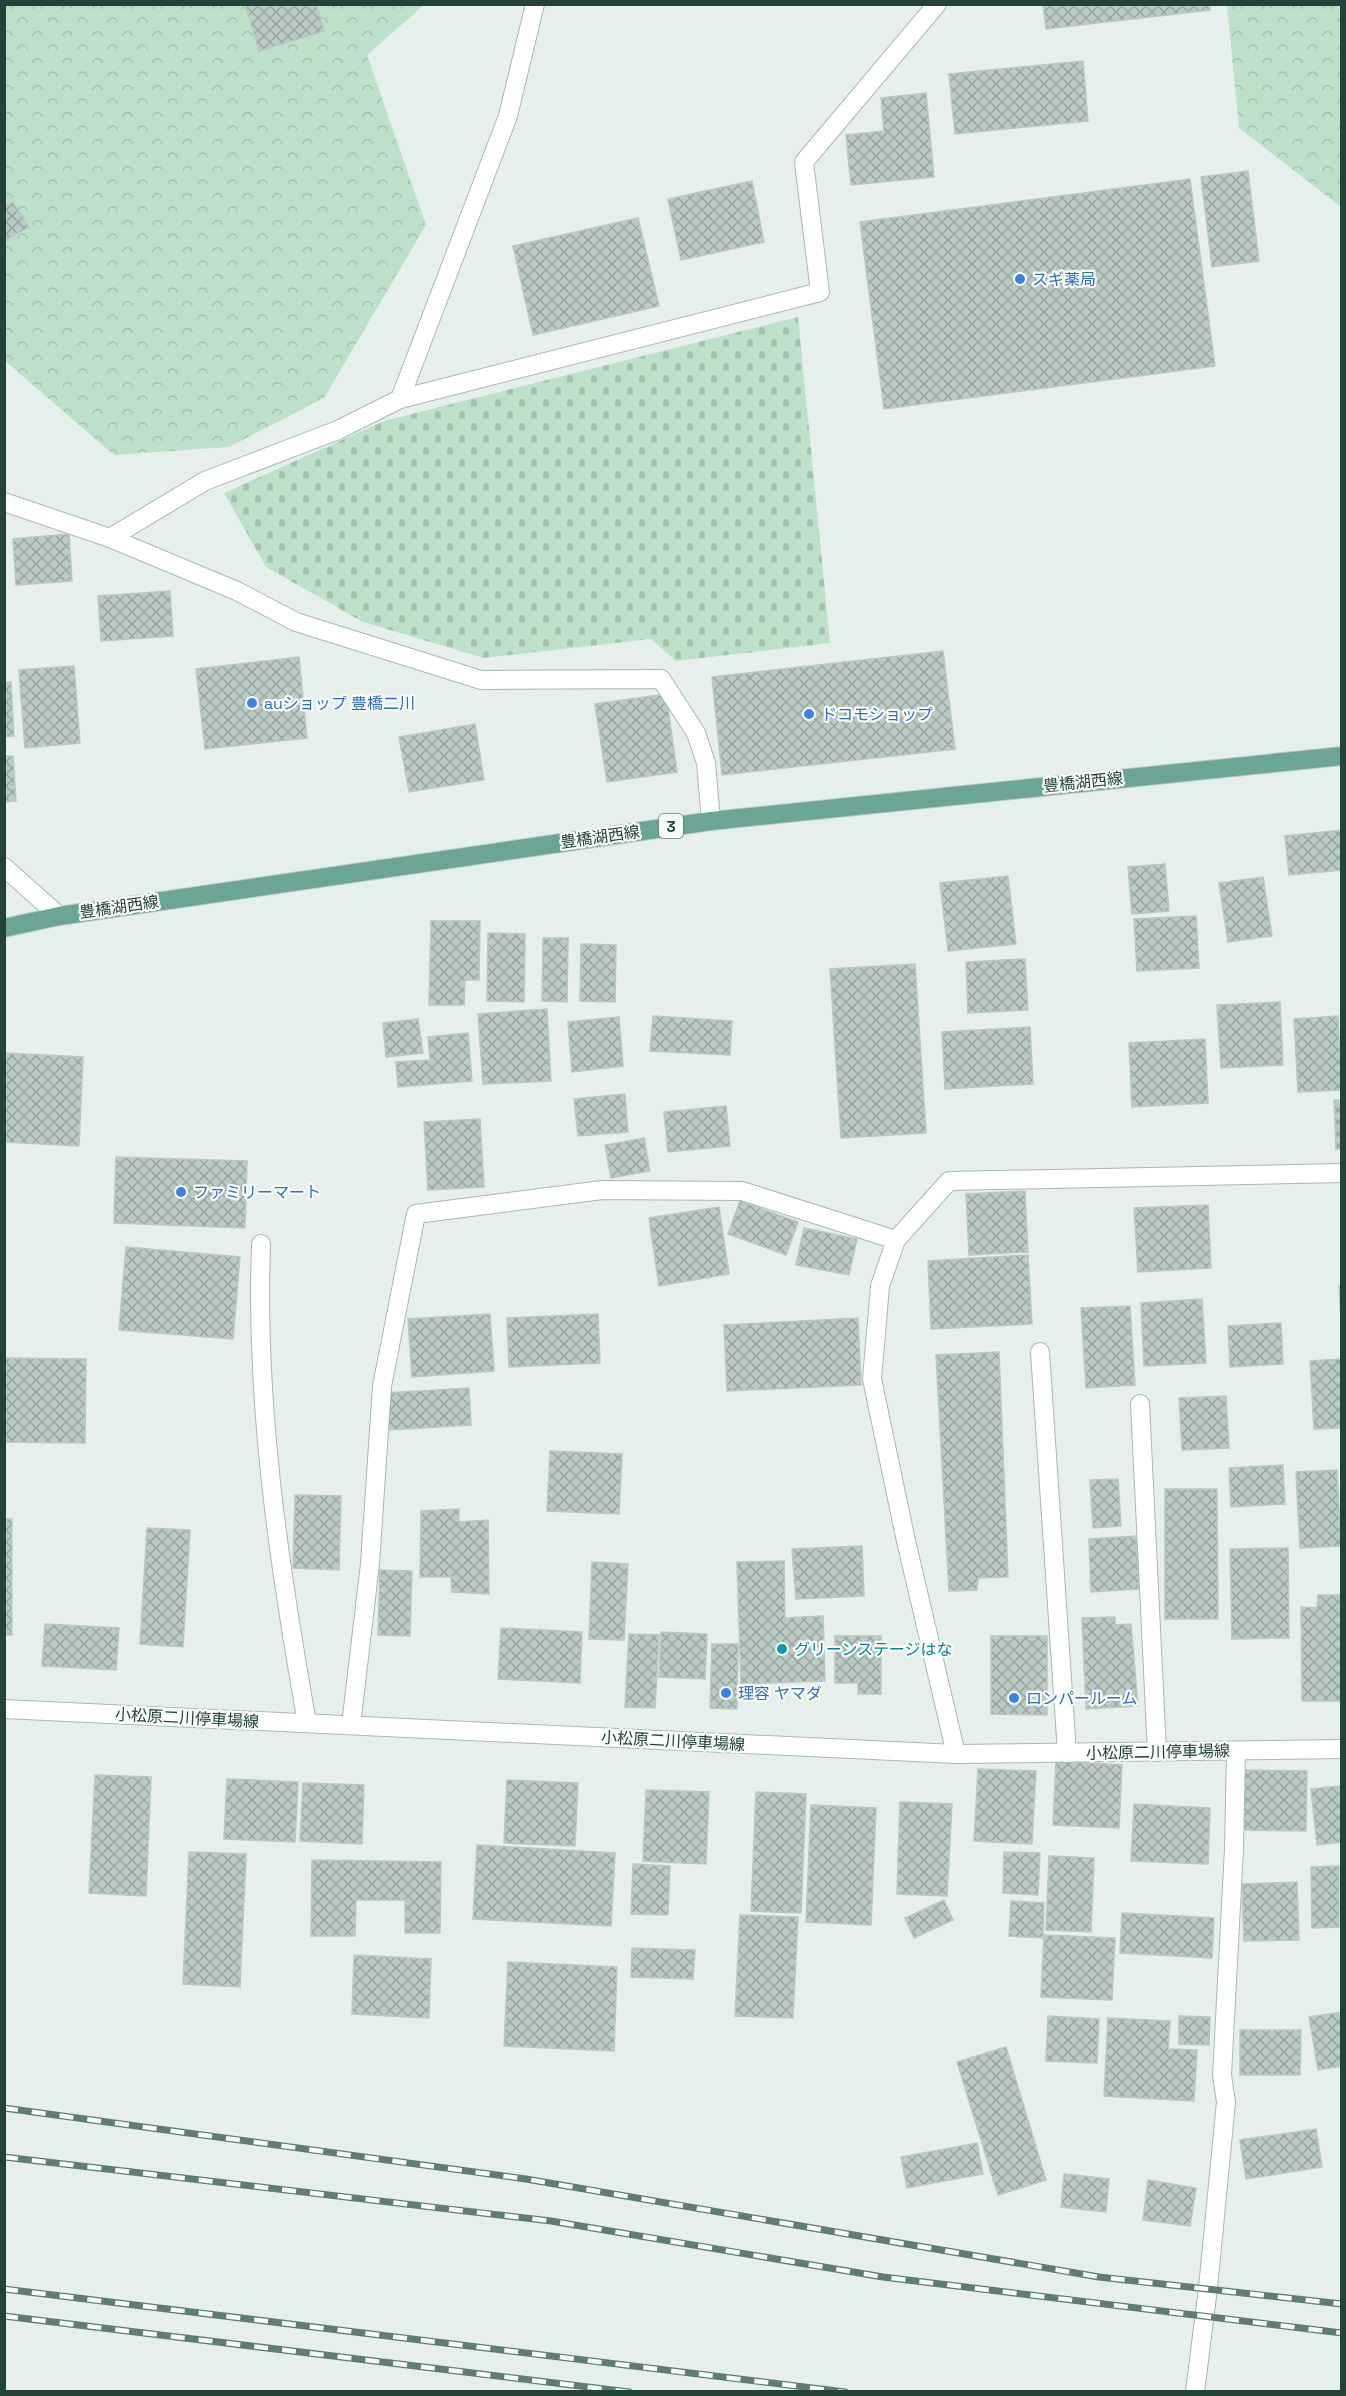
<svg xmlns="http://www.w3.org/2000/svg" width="1346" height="2396" font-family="'Space Grotesk','Noto Sans JP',sans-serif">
<defs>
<pattern id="forest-crowns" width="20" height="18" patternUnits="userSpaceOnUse" patternTransform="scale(1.5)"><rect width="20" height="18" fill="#bfe0c8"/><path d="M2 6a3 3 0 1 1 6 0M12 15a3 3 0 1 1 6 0" fill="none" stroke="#a4c1ad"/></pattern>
<pattern id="cemetery-stones" width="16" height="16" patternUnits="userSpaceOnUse" patternTransform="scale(1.5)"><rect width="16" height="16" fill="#bfe0c8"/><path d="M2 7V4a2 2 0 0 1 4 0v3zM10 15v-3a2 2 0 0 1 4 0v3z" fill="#a4c1ad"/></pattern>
<pattern id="building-cross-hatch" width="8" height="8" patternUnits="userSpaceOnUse" patternTransform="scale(1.5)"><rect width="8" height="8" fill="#bbcac4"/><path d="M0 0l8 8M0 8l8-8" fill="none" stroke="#98a6a0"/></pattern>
</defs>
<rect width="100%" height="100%" fill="#e6efeb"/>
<g fill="url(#forest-crowns)">
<path d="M 5,5 L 424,5 L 367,55 L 426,225 L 324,398 L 229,447 L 114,455 L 5,361 Z"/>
<path d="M 1227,5 L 1341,5 L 1341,207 L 1239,128 Z"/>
</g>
<path fill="url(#cemetery-stones)" d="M 798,317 L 830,643 L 676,661 L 651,639 L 484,658 L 363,622 L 266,567 L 224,493 L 384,421 Z"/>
<g fill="url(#building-cross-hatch)" stroke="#b8c9c2" stroke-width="1.5">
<path d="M 245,4 L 316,4 L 324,31 L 259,51 Z"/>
<path d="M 1043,4 L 1209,4 L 1210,10 L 1046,29 Z"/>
<path d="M 1083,61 L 1088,121 L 955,134 L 949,74 Z"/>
<path d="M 926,93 L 934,177 L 851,185 L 846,135 L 884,131 L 881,98 Z"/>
<path d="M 1248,171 L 1259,261 L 1212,267 L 1201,177 Z"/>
<path d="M 1190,179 L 1215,366 L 884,409 L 860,222 Z"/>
<path d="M 752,181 L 764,242 L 681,260 L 668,199 Z"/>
<path d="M 13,202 L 29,227 L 6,240 L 4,207 Z"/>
<path d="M 638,218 L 659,306 L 533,335 L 513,246 Z"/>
<path d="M 69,534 L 72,581 L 16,585 L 13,539 Z"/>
<path d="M 170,591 L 173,636 L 101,641 L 98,596 Z"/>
<path d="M 943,651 L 955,749 L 722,775 L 712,677 Z"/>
<path d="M 299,657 L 307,738 L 205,749 L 196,669 Z"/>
<path d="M 74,666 L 80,743 L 25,748 L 19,670 Z"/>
<path d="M 11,682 L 14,736 L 4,737 L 4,683 Z"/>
<path d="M 666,694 L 677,772 L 607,782 L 595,704 Z"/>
<path d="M 475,724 L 484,780 L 409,792 L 399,737 Z"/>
<path d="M 4,756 L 13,756 L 16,801 L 4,802 Z"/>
<path d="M 1342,830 L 1342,870 L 1289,875 L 1285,836 Z"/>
<path d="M 1165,864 L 1169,911 L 1132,914 L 1128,867 Z"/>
<path d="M 1008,876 L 1016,944 L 948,951 L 940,883 Z"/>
<path d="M 1263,877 L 1272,936 L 1228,942 L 1219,883 Z"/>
<path d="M 1196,916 L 1199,968 L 1137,971 L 1134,919 Z"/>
<path d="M 431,921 L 480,921 L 479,980 L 465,980 L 464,1005 L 429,1005 Z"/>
<path d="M 488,933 L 525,934 L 524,1002 L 487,1001 Z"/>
<path d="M 543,938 L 568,938 L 567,1002 L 542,1001 Z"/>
<path d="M 581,944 L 616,945 L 615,1002 L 580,1001 Z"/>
<path d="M 1025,959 L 1028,1010 L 968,1013 L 966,962 Z"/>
<path d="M 915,964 L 926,1133 L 841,1138 L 830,969 Z"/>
<path d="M 1280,1002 L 1283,1065 L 1221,1068 L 1217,1005 Z"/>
<path d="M 547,1009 L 551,1081 L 483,1084 L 478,1014 Z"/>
<path d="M 653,1016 L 732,1021 L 730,1055 L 650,1051 Z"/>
<path d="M 1338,1016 L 1342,1090 L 1298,1092 L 1294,1019 Z"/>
<path d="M 619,1017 L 623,1066 L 572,1072 L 568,1022 Z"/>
<path d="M 418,1019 L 423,1053 L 386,1057 L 383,1023 Z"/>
<path d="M 1030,1027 L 1033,1084 L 945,1089 L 942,1032 Z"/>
<path d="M 468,1033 L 472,1081 L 398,1087 L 396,1062 L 430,1060 L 428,1037 Z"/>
<path d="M 1205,1039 L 1208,1103 L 1132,1107 L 1129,1043 Z"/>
<path d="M 4,1053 L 83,1057 L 79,1146 L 4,1142 Z"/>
<path d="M 625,1094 L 628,1132 L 578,1136 L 574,1099 Z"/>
<path d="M 1334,1100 L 1342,1100 L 1342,1148 L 1336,1149 Z"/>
<path d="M 726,1106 L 730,1146 L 668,1152 L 664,1112 Z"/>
<path d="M 480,1119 L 484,1187 L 428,1190 L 424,1122 Z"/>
<path d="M 644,1138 L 650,1171 L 611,1178 L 605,1145 Z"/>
<path d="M 116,1157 L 247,1161 L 245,1228 L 114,1223 Z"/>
<path d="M 1025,1191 L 1028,1252 L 969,1255 L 966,1194 Z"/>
<path d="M 740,1201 L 798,1222 L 786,1255 L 728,1234 Z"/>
<path d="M 1208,1205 L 1211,1268 L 1138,1272 L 1134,1208 Z"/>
<path d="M 719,1207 L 729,1274 L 659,1286 L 649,1218 Z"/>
<path d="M 804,1228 L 857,1239 L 849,1275 L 796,1265 Z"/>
<path d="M 126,1247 L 240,1257 L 233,1339 L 119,1330 Z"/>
<path d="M 1028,1255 L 1032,1324 L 931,1329 L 928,1261 Z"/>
<path d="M 1342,1285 L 1342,1333 L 1339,1286 Z"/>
<path d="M 1202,1299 L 1206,1363 L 1144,1366 L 1141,1303 Z"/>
<path d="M 1130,1306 L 1135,1385 L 1086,1388 L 1081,1308 Z"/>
<path d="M 490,1314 L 494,1371 L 412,1377 L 408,1319 Z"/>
<path d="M 598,1314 L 600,1363 L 509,1367 L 507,1318 Z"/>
<path d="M 858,1318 L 861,1385 L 727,1391 L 724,1325 Z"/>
<path d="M 1281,1323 L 1283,1364 L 1230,1367 L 1228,1326 Z"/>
<path d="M 999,1352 L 1008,1577 L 978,1578 L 977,1590 L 949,1591 L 936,1355 Z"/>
<path d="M 4,1358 L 86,1359 L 85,1443 L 4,1442 Z"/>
<path d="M 1342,1359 L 1342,1428 L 1314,1429 L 1310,1361 Z"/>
<path d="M 469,1388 L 471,1425 L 389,1430 L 386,1393 Z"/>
<path d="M 1226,1396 L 1229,1448 L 1182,1450 L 1179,1398 Z"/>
<path d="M 550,1451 L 622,1454 L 619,1514 L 547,1511 Z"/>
<path d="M 1283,1465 L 1285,1504 L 1231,1507 L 1229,1468 Z"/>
<path d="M 1337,1470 L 1341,1546 L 1300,1548 L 1296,1472 Z"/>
<path d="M 1118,1479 L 1121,1526 L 1093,1528 L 1090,1480 Z"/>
<path d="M 1165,1489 L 1217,1489 L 1218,1619 L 1165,1619 Z"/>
<path d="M 295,1495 L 341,1496 L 339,1570 L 293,1568 Z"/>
<path d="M 459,1509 L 459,1522 L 488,1520 L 489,1594 L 452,1592 L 451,1577 L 420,1577 L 421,1511 Z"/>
<rect x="4" y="1519" width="8" height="116"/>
<path d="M 147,1528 L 190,1530 L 183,1647 L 140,1644 Z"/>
<path d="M 1136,1536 L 1139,1589 L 1091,1592 L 1089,1539 Z"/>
<path d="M 862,1546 L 864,1596 L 796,1599 L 792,1549 Z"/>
<path d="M 1288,1548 L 1289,1638 L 1232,1639 L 1230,1549 Z"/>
<path d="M 784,1561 L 785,1618 L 823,1616 L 825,1681 L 741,1684 L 737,1562 Z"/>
<path d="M 592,1562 L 628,1564 L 624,1640 L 589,1639 Z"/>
<path d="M 380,1570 L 412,1571 L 410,1636 L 378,1635 Z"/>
<path d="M 1318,1595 L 1340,1595 L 1342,1701 L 1302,1701 L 1301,1607 L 1317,1608 Z"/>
<path d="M 1115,1617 L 1115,1625 L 1131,1624 L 1138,1706 L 1086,1709 L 1082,1618 Z"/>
<path d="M 45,1624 L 119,1628 L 116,1670 L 42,1666 Z"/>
<path d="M 501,1628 L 582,1632 L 580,1683 L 498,1679 Z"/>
<path d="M 661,1632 L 707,1634 L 705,1679 L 659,1677 Z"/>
<path d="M 629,1634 L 659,1635 L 655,1708 L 625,1707 Z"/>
<path d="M 835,1636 L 881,1636 L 881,1694 L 858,1694 L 858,1683 L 835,1683 Z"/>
<path d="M 991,1636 L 1047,1636 L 1047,1715 L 991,1714 Z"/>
<path d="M 712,1644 L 738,1644 L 737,1709 L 710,1708 Z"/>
<path d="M 1056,1761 L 1122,1765 L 1119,1828 L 1053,1825 Z"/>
<path d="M 978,1769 L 1036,1771 L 1032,1844 L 974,1841 Z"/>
<path d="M 1245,1770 L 1307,1771 L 1306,1831 L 1244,1830 Z"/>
<path d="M 95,1775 L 151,1777 L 146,1896 L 89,1893 Z"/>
<path d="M 227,1779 L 298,1782 L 295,1842 L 224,1839 Z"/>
<path d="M 507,1780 L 578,1783 L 575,1846 L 504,1843 Z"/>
<path d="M 303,1783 L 364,1785 L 362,1844 L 300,1841 Z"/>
<path d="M 1340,1786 L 1342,1842 L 1317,1845 L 1311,1789 Z"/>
<path d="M 646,1790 L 709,1792 L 706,1864 L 643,1861 Z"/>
<path d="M 756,1792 L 806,1794 L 801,1913 L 751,1911 Z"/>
<path d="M 900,1802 L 952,1804 L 947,1896 L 897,1894 Z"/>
<path d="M 1134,1804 L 1210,1808 L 1208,1864 L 1131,1861 Z"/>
<path d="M 811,1805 L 876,1808 L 871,1925 L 806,1922 Z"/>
<path d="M 477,1845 L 615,1853 L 611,1926 L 473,1919 Z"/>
<path d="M 189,1852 L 246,1854 L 240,1987 L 183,1984 Z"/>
<path d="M 1004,1852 L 1040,1853 L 1038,1895 L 1003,1893 Z"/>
<path d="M 1049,1856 L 1094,1858 L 1091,1932 L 1046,1930 Z"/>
<path d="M 312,1860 L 441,1862 L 440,1933 L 405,1933 L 405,1900 L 356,1900 L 355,1936 L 311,1936 Z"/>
<path d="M 633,1864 L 670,1866 L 668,1915 L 631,1914 Z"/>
<path d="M 1339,1866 L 1339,1927 L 1312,1928 L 1311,1867 Z"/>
<path d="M 1297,1882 L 1299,1940 L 1244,1941 L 1242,1884 Z"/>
<path d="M 944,1900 L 953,1920 L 914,1938 L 905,1918 Z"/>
<path d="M 1011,1901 L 1044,1903 L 1043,1938 L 1009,1936 Z"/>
<path d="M 1122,1913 L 1214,1918 L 1212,1958 L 1120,1953 Z"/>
<path d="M 740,1915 L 798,1917 L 793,2018 L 735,2016 Z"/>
<path d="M 1044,1935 L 1115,1938 L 1112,2000 L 1041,1997 Z"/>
<path d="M 632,1948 L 695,1950 L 693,1979 L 631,1977 Z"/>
<path d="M 354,1955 L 431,1959 L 429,2018 L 352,2014 Z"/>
<path d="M 508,1962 L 617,1967 L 614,2051 L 504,2046 Z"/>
<path d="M 1342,2012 L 1342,2066 L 1318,2070 L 1309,2017 Z"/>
<path d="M 1048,2016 L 1099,2019 L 1097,2063 L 1046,2061 Z"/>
<path d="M 1179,2016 L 1210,2017 L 1209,2045 L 1179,2044 Z"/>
<path d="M 1108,2018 L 1170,2021 L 1168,2049 L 1197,2050 L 1194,2101 L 1104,2096 Z"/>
<path d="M 1240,2030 L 1301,2030 L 1300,2075 L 1240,2075 Z"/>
<path d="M 1006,2047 L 1046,2180 L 998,2195 L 957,2062 Z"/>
<path d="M 1316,2129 L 1322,2167 L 1246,2179 L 1240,2140 Z"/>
<path d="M 977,2143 L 983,2174 L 907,2188 L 901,2157 Z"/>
<path d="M 1064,2174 L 1109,2179 L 1106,2212 L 1061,2207 Z"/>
<path d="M 1148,2180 L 1196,2188 L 1190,2226 L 1143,2220 Z"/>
</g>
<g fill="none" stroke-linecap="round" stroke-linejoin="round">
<defs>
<g id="lane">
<path d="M 1040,1352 L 1067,1753"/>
<path d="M 1140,1404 L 1157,1752"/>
</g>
<g id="street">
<path d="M 400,399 L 820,292 L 804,162 L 937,4"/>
<path d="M 4,502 L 110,538 L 237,591 L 296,622 L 481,680 L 661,679 L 696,733 L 706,763 L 711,821"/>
<path d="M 110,538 L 205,481 L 338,430 L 400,399 L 508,116 L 535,4"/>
<path d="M 4,867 L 59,916"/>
<path d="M 261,1244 C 255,1405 279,1565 307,1723"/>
<path d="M 351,1725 L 370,1564 L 382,1386 L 416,1214 L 602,1190 L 742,1191 L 896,1240"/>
<path d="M 956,1754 L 906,1541 L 872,1379 L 880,1286 L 896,1240 L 949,1181 L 1342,1173"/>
</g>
<g id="secondary">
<path d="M 4,1709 L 956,1754 L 1342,1749"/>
<path d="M 1195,2392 L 1208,2288 L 1226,2102 L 1222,2075 L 1234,1849 L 1236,1751"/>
</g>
<path id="primary" d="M 4,928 L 59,916 L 711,821 L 1342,756"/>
</defs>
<use href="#lane" stroke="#a8b8b2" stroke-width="20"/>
<use href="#street" stroke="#a8b8b2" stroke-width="20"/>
<use href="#secondary" stroke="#a4bbb3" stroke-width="20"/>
<use href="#primary" stroke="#c2cac8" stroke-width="20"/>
<use href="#lane" stroke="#fff" stroke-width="18"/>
<use href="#street" stroke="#fff" stroke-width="18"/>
<use href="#secondary" stroke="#fff" stroke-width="18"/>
<use href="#primary" stroke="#6aa596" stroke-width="18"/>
<defs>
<g id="rail">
<path d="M 4,2108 L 526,2179 L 1099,2277 L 1342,2304"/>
<path d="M 4,2157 L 551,2221 L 883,2277 L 1342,2333"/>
<path d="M 4,2289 L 845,2392"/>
<path d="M 4,2316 L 629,2392"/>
</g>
</defs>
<use href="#rail" stroke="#5f7d75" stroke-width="7"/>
<use href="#rail" stroke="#f7fbf9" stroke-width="4.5" stroke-dasharray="14" stroke-linecap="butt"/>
</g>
<g fill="#3f7fe0" stroke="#f7fbf9" stroke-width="2">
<circle cx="1020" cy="279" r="6"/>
<circle cx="252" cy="703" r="6"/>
<circle cx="809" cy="714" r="6"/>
<circle cx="181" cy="1192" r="6"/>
<circle cx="726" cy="1693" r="6"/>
<circle cx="1014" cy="1698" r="6"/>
</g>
<circle fill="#0f9aa8" stroke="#f7fbf9" stroke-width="2" cx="782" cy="1649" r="6"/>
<g text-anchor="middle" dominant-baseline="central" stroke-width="4.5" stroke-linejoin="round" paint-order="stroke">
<rect fill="#f7fbf9" stroke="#637a73" stroke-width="1.5" x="659" y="814" width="24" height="24" rx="4.5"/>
<g font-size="15" font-weight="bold" fill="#24423a">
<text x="671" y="826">3</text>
</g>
<g font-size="16" fill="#366cbe" stroke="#f7fbf9" text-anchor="start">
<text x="1032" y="279">スギ薬局</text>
<text x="264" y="703">auショップ 豊橋二川</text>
<text x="821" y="714">ドコモショップ</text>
<text x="193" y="1192">ファミリーマート</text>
<text x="738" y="1693">理容 ヤマダ</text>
<text x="1026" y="1698">ロンパールーム</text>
</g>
<g font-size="16" fill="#24423a" stroke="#f7fbf9">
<text transform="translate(1083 782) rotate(-6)">豊橋湖西線</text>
<text transform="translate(600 837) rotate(-8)">豊橋湖西線</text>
<text transform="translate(119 907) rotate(-8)">豊橋湖西線</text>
<text transform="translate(187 1718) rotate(3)">小松原二川停車場線</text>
<text transform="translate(673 1741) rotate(3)">小松原二川停車場線</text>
<text transform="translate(1158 1752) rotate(-1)">小松原二川停車場線</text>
</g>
<g font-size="16" fill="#0d838f" stroke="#f7fbf9" text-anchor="start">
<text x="794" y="1649">グリーンステージはな</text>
</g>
</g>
<rect width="1346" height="2396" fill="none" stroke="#24423a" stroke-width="12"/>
</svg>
